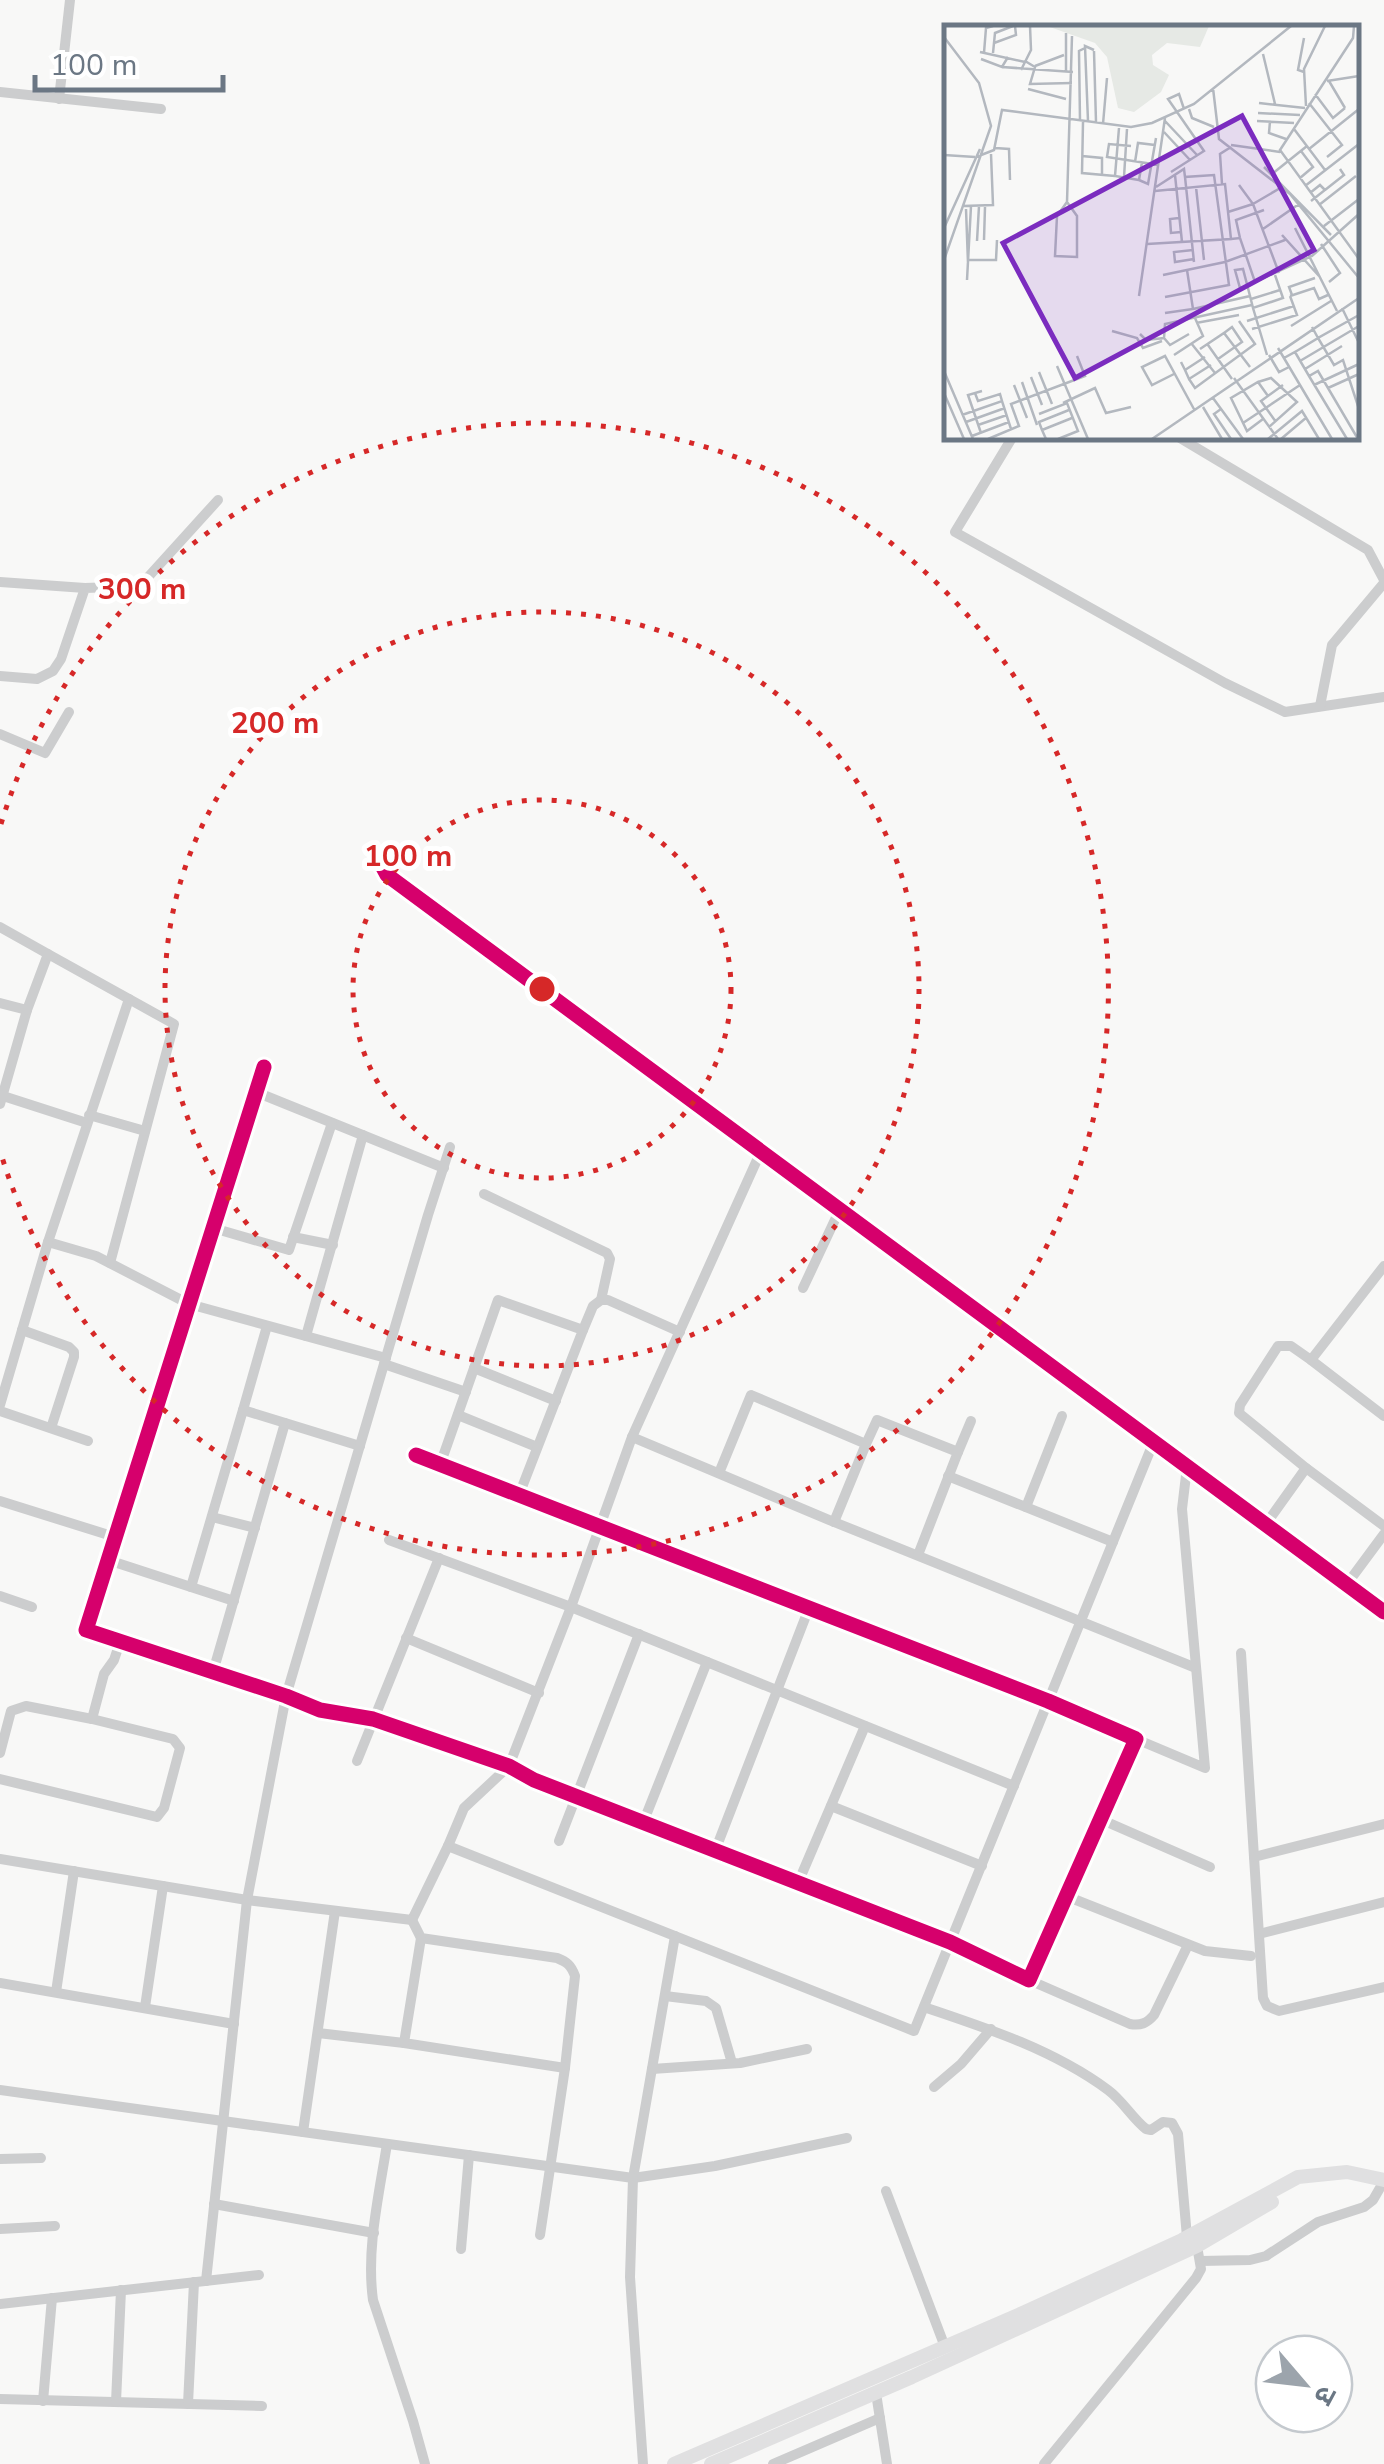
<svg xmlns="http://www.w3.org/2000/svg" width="1384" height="2464" font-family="'Nunito Sans','Noto Sans Devanagari',sans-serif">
<rect width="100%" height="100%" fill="#f8f8f7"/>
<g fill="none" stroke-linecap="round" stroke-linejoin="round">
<g stroke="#cccdce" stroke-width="10">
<path d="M 0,92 L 161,109"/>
<path d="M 59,99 L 70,0"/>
<path d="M 1012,438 L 955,532 L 1225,683 L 1285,712 L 1384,697"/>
<path d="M 1180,438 L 1368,550 L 1384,580"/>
<path d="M 0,582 L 85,588"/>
<path d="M 0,676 L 37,679 L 53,671 L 61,659 L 85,588 L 140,586 L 218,500"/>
<path d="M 1320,706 L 1332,645 L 1384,583"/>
<path d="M 0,734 L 45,753 L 69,712"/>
<path d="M 379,860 L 387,875 L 1384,1612"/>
<path d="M 0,927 L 48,954 L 27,1010 L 0,1104"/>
<path d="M 48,954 L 174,1024 L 110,1263"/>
<path d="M 129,999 L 48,1242 L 96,1256 L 189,1304 L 386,1358"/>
<path d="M 0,1003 L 27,1010"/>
<path d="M 264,1067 L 86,1630 L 286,1696 L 320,1710 L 373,1719 L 509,1766 L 534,1780 L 950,1942 L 1029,1980 L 1136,1739 L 1048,1701 L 416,1455"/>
<path d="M 256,1092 L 444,1168"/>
<path d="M 0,1095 L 87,1123"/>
<path d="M 89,1115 L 145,1131"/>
<path d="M 761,1151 L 632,1437 L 571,1607 L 509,1766 L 464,1808 L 448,1846 L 914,2031 L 1154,1441"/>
<path d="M 484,1194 L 607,1253 L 610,1259 L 601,1300"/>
<path d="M 213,1228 L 289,1250 L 332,1123"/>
<path d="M 293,1237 L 333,1245"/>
<path d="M 1384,1266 L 1311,1360 L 1384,1416"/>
<path d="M 803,1288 L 840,1209"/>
<path d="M 267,1326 L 243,1410 L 360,1446"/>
<path d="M 22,1330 L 69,1347 L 74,1352 L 74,1357 L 51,1428"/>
<path d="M 583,1330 L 593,1306 L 601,1300 L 608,1300 L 680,1332"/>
<path d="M 306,1336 L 363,1135"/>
<path d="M 1311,1360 L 1291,1346 L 1278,1346 L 1240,1405 L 1239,1413 L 1306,1468 L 1384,1526"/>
<path d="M 384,1364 L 466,1392"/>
<path d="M 474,1368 L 556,1401"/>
<path d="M 0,1405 L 48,1242"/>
<path d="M 0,1411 L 88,1441"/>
<path d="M 458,1415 L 537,1447"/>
<path d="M 632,1437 L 834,1522 L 1196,1668"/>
<path d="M 866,1444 L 877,1420 L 958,1452 L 918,1555"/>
<path d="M 958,1452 L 971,1421"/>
<path d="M 440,1465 L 498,1300 L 583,1330 L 519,1495"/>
<path d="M 719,1473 L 751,1395 L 866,1444 L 834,1522"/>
<path d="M 948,1476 L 1113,1542"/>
<path d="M 0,1501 L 115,1537"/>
<path d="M 1026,1507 L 1062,1416"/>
<path d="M 212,1517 L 255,1528"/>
<path d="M 1266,1524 L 1306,1468"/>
<path d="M 389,1540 L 571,1607 L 1014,1786"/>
<path d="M 108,1560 L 234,1601"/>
<path d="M 1347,1584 L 1384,1534"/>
<path d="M 191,1587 L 243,1410"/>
<path d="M 0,1596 L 32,1607"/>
<path d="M 406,1638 L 539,1693"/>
<path d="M 1241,1653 L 1263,1998 L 1267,2006 L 1279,2011 L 1384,1987"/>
<path d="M 213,1672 L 285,1423"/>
<path d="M 92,1719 L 104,1674 L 114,1660 L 120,1642"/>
<path d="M 1136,1739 L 1205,1768 L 1182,1509 L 1187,1467"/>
<path d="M 0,1753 L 11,1711 L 26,1706 L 92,1719 L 173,1739 L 180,1748 L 164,1808 L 157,1817 L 0,1779"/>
<path d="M 357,1761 L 439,1558"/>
<path d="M 831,1806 L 982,1866"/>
<path d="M 1100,1819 L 1210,1867"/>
<path d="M 643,1823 L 707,1662"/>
<path d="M 559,1841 L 639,1634"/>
<path d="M 715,1851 L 809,1608"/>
<path d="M 1254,1857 L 1384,1824"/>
<path d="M 0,1859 L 247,1900 L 412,1920 L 448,1846"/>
<path d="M 798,1883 L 865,1726"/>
<path d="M 1066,1896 L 1205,1951 L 1251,1956"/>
<path d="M 412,1920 L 421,1938 L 557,1958 C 567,1962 571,1965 575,1976 L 565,2068 L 540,2235"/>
<path d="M 1259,1934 L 1384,1902"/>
<path d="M 675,1936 L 633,2178 L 715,2166 L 847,2138"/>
<path d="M 421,1938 L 404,2043 L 565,2068"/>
<path d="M 1029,1980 L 1130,2024 C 1141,2026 1147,2023 1154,2015 L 1188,1945"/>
<path d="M 0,1983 L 234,2024"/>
<path d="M 56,1992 L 74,1871"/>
<path d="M 665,1996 L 706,2001 L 716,2008 L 732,2063"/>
<path d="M 145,2007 L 163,1886"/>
<path d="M 924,2007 C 987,2028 1054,2050 1108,2090 C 1123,2101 1132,2118 1146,2129 L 1151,2130 L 1163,2122 L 1172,2123 L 1178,2134 L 1187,2237"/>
<path d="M 318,2033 L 404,2043"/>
<path d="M 652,2069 L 740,2063 L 807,2049"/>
<path d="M 934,2087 L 961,2064 L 991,2029"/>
<path d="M 0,2090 L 633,2178 L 630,2277 L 643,2464"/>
<path d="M 303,2132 L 335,1911"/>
<path d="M 387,2144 C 379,2195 366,2249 373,2300 L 413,2421 L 425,2464"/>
<path d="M 0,2159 L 41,2158"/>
<path d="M 886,2191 L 945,2347"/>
<path d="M 214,2204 L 374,2233"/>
<path d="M 0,2229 L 55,2226"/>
<path d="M 461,2249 L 469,2155"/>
<path d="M 1201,2261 L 1250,2260 L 1266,2256 L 1318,2222 L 1364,2207 L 1373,2200 L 1384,2181"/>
<path d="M 206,2281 L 247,1900 L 286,1696 L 428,1215 L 450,1147"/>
<path d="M 0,2304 L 259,2275"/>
<path d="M 876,2393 L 887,2464"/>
<path d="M 0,2399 L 262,2406"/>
<path d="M 43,2401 L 52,2298"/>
<path d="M 116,2402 L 121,2290"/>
<path d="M 188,2404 L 194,2282"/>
<path d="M 773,2464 L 880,2418"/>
<path d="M 1044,2464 L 1196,2278 L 1201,2269 L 1197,2246"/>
</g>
<g stroke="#e0e0e1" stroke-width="14">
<path d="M 674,2464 L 1025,2312 L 1182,2240 L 1298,2177 L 1347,2172 L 1384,2180"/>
<path d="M 711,2464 L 912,2377 L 1197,2246 L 1272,2202"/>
</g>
<defs>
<g id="cycleway">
<path d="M 379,860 L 387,875 L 1384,1612"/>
<path d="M 264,1067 L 86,1630 L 286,1696 L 320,1710 L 373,1719 L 509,1766 L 534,1780 L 950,1942 L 1029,1980 L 1136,1739 L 1048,1701 L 416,1455"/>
</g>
</defs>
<use href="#cycleway" stroke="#fff" stroke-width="21"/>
<use href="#cycleway" stroke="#d6006c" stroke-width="15"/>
</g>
<g fill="none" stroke="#d62828" stroke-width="5" stroke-dasharray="5 10">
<circle cx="542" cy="989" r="189"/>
<circle cx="542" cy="989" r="377"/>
<path d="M1 824A566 566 0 1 1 1 1154"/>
</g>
<g transform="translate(944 25)">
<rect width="415" height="415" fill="#f8f8f7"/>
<path d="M 103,1 L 265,1 L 256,22 L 223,18 L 208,30 L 209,40 L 225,50 L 217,67 L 190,87 L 174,83 L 163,32 L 151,18 Z" fill="#e6e9e5"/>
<path fill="none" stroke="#b3b8bf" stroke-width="2.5" d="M 410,1 L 409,13 L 336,125 L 415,234M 0,12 L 35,58 L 47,101 L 0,235M 50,18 L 72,10 L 71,1M 150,26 L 152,97M 36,27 L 81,37M 40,28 L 42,3 L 49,1M 49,28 L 51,8 L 69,1M 319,29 L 331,79M 37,34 L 58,42 L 64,32M 81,36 L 91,42 L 86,59 L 128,58M 91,41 L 120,30M 58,42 L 129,47M 77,45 L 87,25 L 86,1M 122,47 L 122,8M 360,47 L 354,45 L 360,13M 383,56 L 415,51M 385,56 L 401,83M 269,63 L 275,114 L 346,169 L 415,253M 84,64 L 122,74M 371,69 L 389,93 L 401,83M 315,78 L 361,83M 365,78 L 398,120 L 383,132M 362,81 L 360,44 L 381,1M 245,84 L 248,93 L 270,102M 314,88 L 356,90M 136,95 L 135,26 L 141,23M 144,96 L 141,21 L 150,25M 221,96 L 253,130M 313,96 L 350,98M 326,96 L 325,108 L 342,114M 139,97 L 138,148 L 171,151M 159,99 L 163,53M 175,103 L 171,151 L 195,155 L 198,137M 350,104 L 381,145M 220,107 L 246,135M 287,120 L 336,127M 187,121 L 165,119 L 163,132 L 215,140M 51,123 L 65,124 L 66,155M 365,124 L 415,84M 0,130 L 31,132M 138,131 L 158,133 L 158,150M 32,132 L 50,125 L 58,85 L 187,102 L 208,98 L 250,79 L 347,1M 191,137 L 194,118 L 211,120M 320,142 L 387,210M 227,147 L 260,126 L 224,74 L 235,69 L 240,84M 328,149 L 363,121M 231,150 L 238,217M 180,152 L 183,104M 356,153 L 369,142 L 357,126M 195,155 L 204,159 L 212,113M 278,159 L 276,129 L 287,122M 361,161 L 415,119M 212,162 L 240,144 L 241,152M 252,162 L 260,235M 381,165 L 400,150 L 396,144M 366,168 L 376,160 L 381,165 L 367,176M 123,177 L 128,11M 123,177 L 133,191 L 133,232 L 111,231 L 113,191 ZM 375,180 L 412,151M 19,181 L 49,180 L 47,129M 22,184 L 24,238M 284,187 L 309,179 L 295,160M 235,193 L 226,194 L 227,208 L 237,207M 380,201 L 415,174M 0,203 L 36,124M 351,203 L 393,286M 319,204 L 355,179M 338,210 L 375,251M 296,213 L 292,195 L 320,185M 287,214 L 296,213 L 311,257 L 368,231 L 415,189M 40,215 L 41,182M 33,216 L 35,181M 203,219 L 287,214 L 281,159 L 211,166M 377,219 L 396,248 L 385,257M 249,225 L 230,227 L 231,237 L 250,234M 24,235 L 52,235 L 53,215M 335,248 L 309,179 L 338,162M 219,250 L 281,237 L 341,215M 23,255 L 27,181M 348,270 L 345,262 L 371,253M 195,271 L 221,93M 306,271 L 309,283 L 339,273 L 331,250M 346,271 L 370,263 L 375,274 L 384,270M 221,272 L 285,260 L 270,150 L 241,152 L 250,237M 307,274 L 336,265M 309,283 L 323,330M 398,283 L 415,318M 249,284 L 306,271 L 299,244 L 291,245 L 296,263 L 304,261M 221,288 L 249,284 L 243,245M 415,290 L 374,313 L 390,340 L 399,335 L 415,384M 303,296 L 350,281M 252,298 L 295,290M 347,301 L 387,276M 308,304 L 353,290 L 346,271M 168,306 L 193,313 L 199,323 L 218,316M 196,309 L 202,315 L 220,313 L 221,299 L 308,280M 220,313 L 226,320 L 245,309M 247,318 L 271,348M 264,320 L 288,354M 334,323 L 388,414M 256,324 L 280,308 L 306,342M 351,327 L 374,313 L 368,302M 230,330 L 259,311 L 251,293M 325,330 L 335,347 L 345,342M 340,333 L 351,327 L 365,351 L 374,346 L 414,414M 274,334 L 298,317 L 288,302 L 280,308M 356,336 L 415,301M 237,337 L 241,345 L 261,332M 113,341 L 144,414M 361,344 L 398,321M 241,345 L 245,354 L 267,340M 0,346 L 29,414M 95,347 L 108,379M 230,349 L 208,360 L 198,342 L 221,331 L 251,386M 365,351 L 403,414M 87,352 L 98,380M 290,353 L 334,414M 245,354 L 251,363 L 311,319 L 295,296M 78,357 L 93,400M 314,357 L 327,353 L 353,377 L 325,402M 70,360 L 83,393M 370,360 L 415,339M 384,363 L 415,349M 0,368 L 20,414M 31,368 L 34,376 L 56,369 L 58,376M 269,373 L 299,414M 119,378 L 151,363 L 162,388 L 187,382M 259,382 L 278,414M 277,384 L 270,389 L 287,414M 95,389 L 123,378 L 134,406 L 114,414M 18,390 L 58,376 L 67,404M 319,394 L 303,406 L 287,373 L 314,357 L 324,371M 22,397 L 61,383M 332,397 L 317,376 L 339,360M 299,398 L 356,360M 34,400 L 63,390M 98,405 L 95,397 L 125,385M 37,408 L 24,370 L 38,366M 28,411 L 65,397M 44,414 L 75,401 L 67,379 L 141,351 L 133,331M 102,414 L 98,405 L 128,393M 208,414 L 415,273M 324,414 L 358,386 L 375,414M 337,414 L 363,392"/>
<path fill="#7b2cbf" fill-opacity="0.15" stroke="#7b2cbf" stroke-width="5" d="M 298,91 L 370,225 L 131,353 L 59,218 Z"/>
<rect width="415" height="415" fill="none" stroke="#6b7784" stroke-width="5"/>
</g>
<circle cx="542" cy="989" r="15" fill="#d62828" stroke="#fff" stroke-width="5"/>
<g font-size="30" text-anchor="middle" font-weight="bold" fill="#d62828" stroke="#fff" stroke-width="10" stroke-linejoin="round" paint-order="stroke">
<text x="142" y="599">300 m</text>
<text x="275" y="733">200 m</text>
<text x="408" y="866">100 m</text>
</g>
<g transform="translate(1304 2384) rotate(118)"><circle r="48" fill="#ffffff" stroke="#c4c9ce" stroke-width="2.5"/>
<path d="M0-8L18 38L0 25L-18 38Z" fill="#9ca4ac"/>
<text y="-15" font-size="28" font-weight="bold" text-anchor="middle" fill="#6b7784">उ</text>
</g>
<path d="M35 75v15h188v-15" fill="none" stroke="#6b7784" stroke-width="5"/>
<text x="50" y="75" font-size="30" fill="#6b7784" stroke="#ffffff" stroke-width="8" paint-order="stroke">100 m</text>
</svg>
